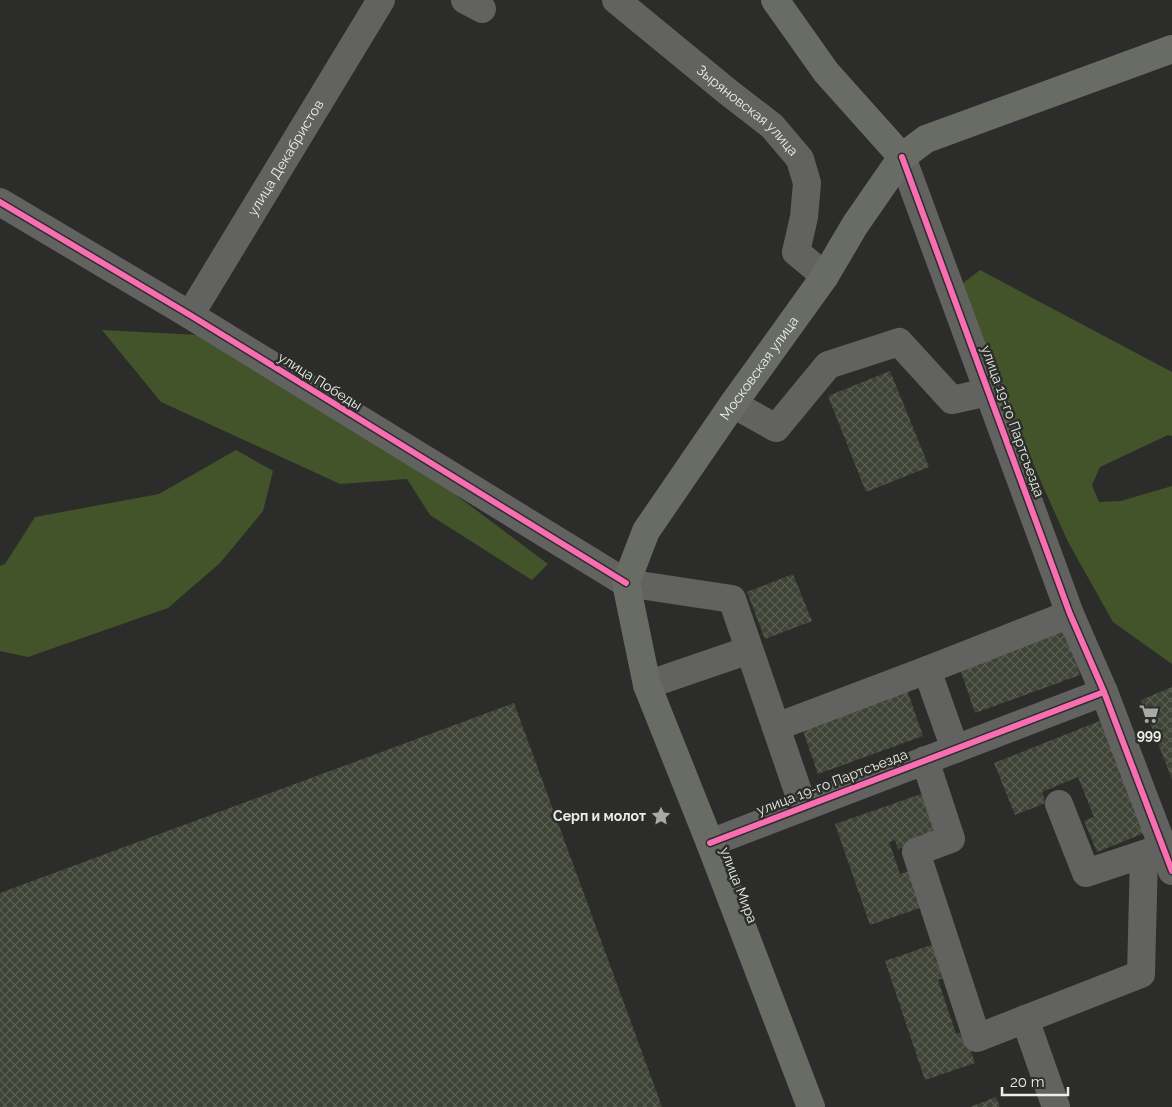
<svg xmlns="http://www.w3.org/2000/svg" width="1172" height="1107" font-family="Raleway,sans-serif">
<defs>
<pattern id="building-cross-hatch" width="8" height="8" patternUnits="userSpaceOnUse" patternTransform="scale(1.25)"><rect width="8" height="8" fill="#3e4336"/><path d="M0 0l8 8M0 8l8-8" fill="none" stroke="#5a5e53"/></pattern>
</defs>
<rect width="100%" height="100%" fill="#2c2d2b"/>
<g fill="#43532a">
<path d="M 980,270 L 1172,372 L 1172,436 L 1168,435 L 1100,467 L 1092,485 L 1099,502 L 1121,501 L 1172,486 L 1172,664 L 1113,622 L 1068,542 L 1017,428 L 974,365 L 949,294 Z"/>
<path d="M 102,330 L 199,335 L 432,477 L 548,564 L 532,580 L 430,515 L 407,479 L 340,484 L 161,402 Z"/>
<path d="M 236,450 L 273,471 L 263,511 L 220,563 L 168,608 L 28,657 L 0,651 L 0,566 L 5,564 L 35,517 L 159,494 Z"/>
</g>
<g fill="url(#building-cross-hatch)">
<path d="M 890,371 L 929,467 L 866,492 L 828,396 Z"/>
<path d="M 793,574 L 812,621 L 765,639 L 747,592 Z"/>
<path d="M 1064,629 L 1080,675 L 975,713 L 959,666 Z"/>
<path d="M 1172,687 L 1172,779 L 1141,700 Z"/>
<path d="M 907,690 L 923,736 L 818,774 L 802,728 Z"/>
<path d="M 514,703 L 662,1107 L 0,1107 L 0,893 Z"/>
<path d="M 1102,720 L 1147,832 L 1097,852 L 1084,821 L 1094,817 L 1078,777 L 1042,792 L 1046,803 L 1015,815 L 994,763 Z"/>
<path d="M 927,792 L 942,834 L 898,849 L 895,840 L 889,842 L 900,874 L 913,870 L 926,906 L 870,925 L 835,824 Z"/>
<path d="M 934,944 L 946,977 L 938,980 L 956,1034 L 964,1031 L 975,1063 L 925,1080 L 885,961 Z"/>
<path d="M 996,1097 L 1000,1107 L 970,1107 Z"/>
</g>
<g fill="none" stroke-linecap="round" stroke-linejoin="round">
<g stroke="#626361" stroke-width="28">
<path d="M 465,0 L 482,9"/>
<path id="s1" d="M 616,0 L 728,92 L 772,126 L 800,159 L 807,183 L 804,217 L 796,252 L 825,276"/>
<path d="M 902,157 L 1070,614 L 1104,692 L 1172,871"/>
<path d="M 0,202 L 190,315 L 626,583 L 732,599 L 803,806"/>
<path id="s2" d="M 190,315 L 381,0"/>
<path d="M 733,404 L 776,428 L 828,365 L 899,342 L 952,400 L 988,392"/>
<path d="M 927,670 L 955,749"/>
<path d="M 647,685 L 749,650"/>
<path d="M 776,727 L 927,670 L 1070,614"/>
<path d="M 925,760 L 951,839 L 916,852 L 977,1038 L 1141,974 L 1144,855"/>
<path d="M 1059,804 L 1086,873 L 1159,849"/>
<path d="M 710,843 L 1104,692"/>
<path d="M 1025,1019 L 1056,1107"/>
</g>
<g stroke="#696c65" stroke-width="28">
<path d="M 775,0 L 826,72 L 902,157"/>
<path id="s3" d="M 811,1107 L 710,843 L 647,685 L 626,583 L 646,531 L 733,404 L 825,276 L 855,225 L 902,157 L 926,139 L 1172,49"/>
</g>
<defs>
<g id="cycleway">
<path d="M 902,157 L 1070,614 L 1104,692 L 1172,871"/>
<path d="M 0,202 L 190,315 L 626,583"/>
<path d="M 710,843 L 1104,692"/>
</g>
</defs>
<use href="#cycleway" stroke="#2c2e2a" stroke-width="9"/>
<use href="#cycleway" stroke="#f96db3" stroke-width="6"/>
</g>
<defs>
<symbol id="supermarket-bare" viewBox="-9 -9 18 18"><path d="M-6-5.5h2.5l.6 2H6L4.5 2H-2.5L-4.4-4H-6ZM-1.5 3.2a1.3 1.3 0 1 0 .1 0ZM3 3.2a1.3 1.3 0 1 0 .1 0Z" fill="#a9aaa7" stroke="#2c2e2a" stroke-width="2.5" paint-order="stroke"/></symbol>
<symbol id="sight-bare" viewBox="-9 -9 18 18"><path d="M0-6L1.8-2.2L6-1.7L2.9 1.2L3.7 5.4L0 3.3L-3.7 5.4L-2.9 1.2L-6-1.7L-1.8-2.2Z" fill="#a9aaa7" stroke="#2c2e2a" stroke-width="2.5" paint-order="stroke"/></symbol>
</defs>
<g fill-rule="evenodd">
<use href="#supermarket-bare" x="1135" y="700" width="28" height="28"/>
<use href="#sight-bare" x="647" y="802" width="28" height="28"/>
</g>
<g text-anchor="middle" dominant-baseline="central" stroke-width="5" stroke-linejoin="round" paint-order="stroke">
<g font-size="14" fill="#ecedea" stroke="#2c2e2a">
<text stroke="none"><textPath href="#s1" startOffset="172">Зыряновская улица</textPath></text>
<text stroke="none"><textPath href="#s2" startOffset="184">улица Декабристов</textPath></text>
<text stroke="none"><textPath href="#s3" startOffset="811">Московская улица</textPath></text>
<text transform="translate(320 381) rotate(32)">улица Победы</text>
<text transform="translate(1013 421) rotate(70)">улица 19-го Партсъезда</text>
<text transform="translate(832 782) rotate(-21)">улица 19-го Партсъезда</text>
<text transform="translate(739 885) rotate(69)">улица Мира</text>
</g>
<g font-size="14" font-weight="bold" fill="#ecedea" stroke="#2c2e2a">
<text x="1149" y="735">999</text>
<text x="646" y="816" text-anchor="end">Серп и молот</text>
</g>
</g>
<path d="M1002 1087v8h66v-8" fill="none" stroke="#ecedea" stroke-width="2.5"/>
<text x="1010" y="1087" font-size="15" fill="#ecedea" stroke="#2c2e2a" stroke-width="4" paint-order="stroke">20 m</text>
</svg>
